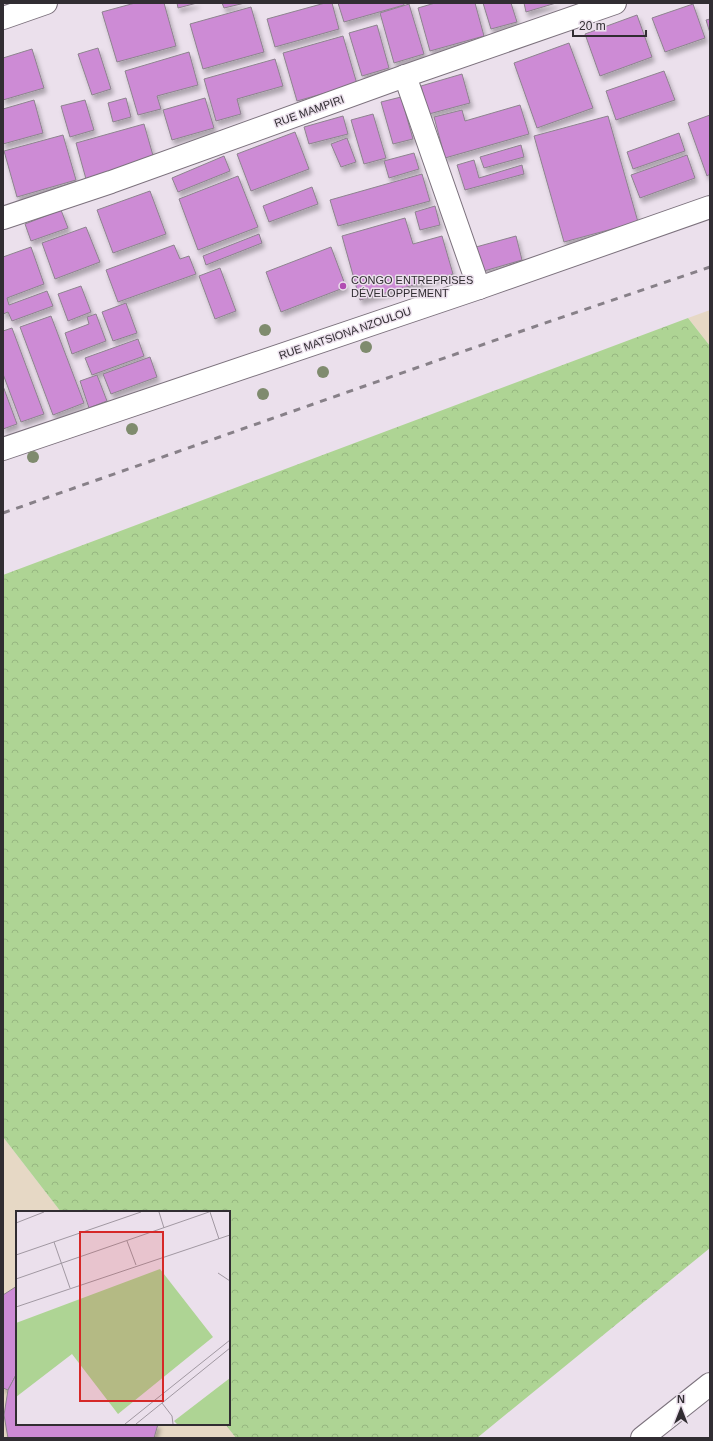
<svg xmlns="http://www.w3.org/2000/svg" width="713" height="1441" font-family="Arial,sans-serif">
<defs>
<pattern id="forest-crowns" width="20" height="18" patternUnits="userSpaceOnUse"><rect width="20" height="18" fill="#aed494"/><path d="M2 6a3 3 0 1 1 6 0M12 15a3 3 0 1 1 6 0" fill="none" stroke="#96b680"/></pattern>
<filter id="shadow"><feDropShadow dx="2.5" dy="4.5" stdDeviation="2" flood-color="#0004"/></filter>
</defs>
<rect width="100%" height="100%" fill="#ebe0ec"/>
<g fill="#e6d8c5">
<path d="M 710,310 L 710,346 L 688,318 Z"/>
<path d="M 3,1137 L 61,1212 L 17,1212 L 17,1424 L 225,1424 L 236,1438 L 3,1438 Z"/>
</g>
<path fill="url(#forest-crowns)" d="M 688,318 L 710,346 L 710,1248 L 477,1438 L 236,1438 L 225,1424 L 229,1424 L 229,1212 L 61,1212 L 3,1137 L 3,575 Z"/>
<g fill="#cd8bd5" stroke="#8d838e" filter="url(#shadow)">
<path d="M 135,3 L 164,3 L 176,46 L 117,62 L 102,12 Z"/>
<path d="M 177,3 L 197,3 L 178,8 Z"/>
<path d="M 222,3 L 245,3 L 224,8 Z"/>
<path d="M 325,3 L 332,3 L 339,29 L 275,47 L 267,19 Z"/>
<path d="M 338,3 L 404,3 L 404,5 L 344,22 Z"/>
<path d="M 435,3 L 475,3 L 484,36 L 430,51 L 418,8 Z"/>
<path d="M 483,3 L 511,3 L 517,22 L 491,29 Z"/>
<path d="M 524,3 L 556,3 L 526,12 Z"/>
<path d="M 409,4 L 424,54 L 394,63 L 380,13 Z"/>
<path d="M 693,4 L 705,38 L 665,52 L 652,18 Z"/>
<path d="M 251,7 L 264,52 L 203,69 L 190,24 Z"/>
<path d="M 637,15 L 652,57 L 600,76 L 585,34 Z"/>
<path d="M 710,19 L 710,33 L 706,20 Z"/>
<path d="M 377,25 L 389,68 L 362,76 L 349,33 Z"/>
<path d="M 343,36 L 357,84 L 297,101 L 283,53 Z"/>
<path d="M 569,43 L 593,108 L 537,128 L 514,63 Z"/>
<path d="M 98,48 L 111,89 L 92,95 L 78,54 Z"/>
<path d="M 32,49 L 44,88 L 3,100 L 3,58 Z"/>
<path d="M 189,52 L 198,85 L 157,96 L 161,109 L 138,115 L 125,71 Z"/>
<path d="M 275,59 L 283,86 L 237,99 L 241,114 L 216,121 L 204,79 Z"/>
<path d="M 664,71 L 675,100 L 616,120 L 606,91 Z"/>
<path d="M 462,74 L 470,103 L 429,114 L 421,86 Z"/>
<path d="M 401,97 L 413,139 L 393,144 L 381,102 Z"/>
<path d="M 126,98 L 131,117 L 113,122 L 108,103 Z"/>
<path d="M 205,98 L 214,128 L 172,140 L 163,110 Z"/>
<path d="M 34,100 L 43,133 L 3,144 L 3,109 Z"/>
<path d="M 85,100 L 94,130 L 70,137 L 61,106 Z"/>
<path d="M 520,105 L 529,134 L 445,158 L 434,117 L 462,110 L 465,121 Z"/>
<path d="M 373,114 L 386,158 L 364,164 L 351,120 Z"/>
<path d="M 710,115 L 710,174 L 707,176 L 688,123 Z"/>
<path d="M 343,116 L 348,134 L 309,144 L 304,127 Z"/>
<path d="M 608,116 L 638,222 L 564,242 L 534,136 Z"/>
<path d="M 144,124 L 154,159 L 86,179 L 76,143 Z"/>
<path d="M 295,132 L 309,169 L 251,191 L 237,154 Z"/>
<path d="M 679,133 L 685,151 L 633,169 L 627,152 Z"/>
<path d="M 63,135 L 76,180 L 17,197 L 4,151 Z"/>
<path d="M 347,138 L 356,162 L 341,167 L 331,144 Z"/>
<path d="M 521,145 L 524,157 L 484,168 L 480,157 Z"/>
<path d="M 414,153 L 419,169 L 389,178 L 384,161 Z"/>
<path d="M 687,155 L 695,178 L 640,198 L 631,175 Z"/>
<path d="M 224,156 L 230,171 L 178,192 L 172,178 Z"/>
<path d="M 474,160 L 479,178 L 522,165 L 524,174 L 465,190 L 457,165 Z"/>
<path d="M 422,174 L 430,201 L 338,226 L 330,200 Z"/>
<path d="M 238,176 L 258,227 L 198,250 L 179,199 Z"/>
<path d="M 312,187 L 318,204 L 269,222 L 263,206 Z"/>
<path d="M 150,191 L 166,234 L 113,253 L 97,210 Z"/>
<path d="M 435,206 L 440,225 L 420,230 L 415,212 Z"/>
<path d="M 61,210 L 68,228 L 31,241 L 25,224 Z"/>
<path d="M 405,218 L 413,244 L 442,236 L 453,274 L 360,300 L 342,236 Z"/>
<path d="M 86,227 L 100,262 L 55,279 L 42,243 Z"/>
<path d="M 259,234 L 262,243 L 206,265 L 203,256 Z"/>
<path d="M 516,236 L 522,260 L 484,271 L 476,247 Z"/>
<path d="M 174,245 L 180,259 L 189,256 L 196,274 L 118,302 L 106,270 Z"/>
<path d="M 31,247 L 44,284 L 7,298 L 9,305 L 47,291 L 53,306 L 12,321 L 8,312 L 3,314 L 3,257 Z"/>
<path d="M 331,247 L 346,287 L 281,312 L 266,272 Z"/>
<path d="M 220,268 L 236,311 L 215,319 L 199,276 Z"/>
<path d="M 81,286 L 91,312 L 68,321 L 58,294 Z"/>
<path d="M 126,303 L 137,333 L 113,341 L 102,312 Z"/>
<path d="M 96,314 L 106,341 L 72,354 L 65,333 L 89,324 L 87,317 Z"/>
<path d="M 51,316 L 84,403 L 53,415 L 20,327 Z"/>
<path d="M 12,328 L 44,414 L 21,422 L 3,374 L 3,331 Z"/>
<path d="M 138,339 L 144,356 L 92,375 L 85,358 Z"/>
<path d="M 150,357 L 157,377 L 111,394 L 103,374 Z"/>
<path d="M 97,375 L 107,401 L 89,408 L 80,381 Z"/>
<path d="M 3,386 L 17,424 L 3,429 Z"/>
<path d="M 17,1286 L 17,1373 L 8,1390 L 3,1388 L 3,1295 Z"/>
<path d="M 17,1373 L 17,1424 L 158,1424 L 154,1438 L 8,1438 L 4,1415 L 8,1390 Z"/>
</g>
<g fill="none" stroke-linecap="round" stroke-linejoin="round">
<defs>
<g id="street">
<path d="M 405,76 L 479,288"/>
<path d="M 3,218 L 111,182 L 405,76 L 615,3"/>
<path d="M 3,449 L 479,288 L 710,207"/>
</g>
<path id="secondary" d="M 3,18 L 46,3"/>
<path id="primary" d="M 642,1438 L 710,1384"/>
</defs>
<use href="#street" stroke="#7c727d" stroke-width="24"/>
<use href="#secondary" stroke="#7c727d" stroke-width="24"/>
<use href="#primary" stroke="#7c727d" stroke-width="24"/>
<use href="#street" stroke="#fff" stroke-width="22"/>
<use href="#secondary" stroke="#fff" stroke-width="22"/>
<use href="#primary" stroke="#fff" stroke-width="22"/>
<path stroke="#878088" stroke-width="3" stroke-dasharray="7 7" stroke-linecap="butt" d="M 3,513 L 510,335 L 710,267"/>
</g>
<g fill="#7f8b6e">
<circle cx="265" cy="330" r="6"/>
<circle cx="366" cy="347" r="6"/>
<circle cx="323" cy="372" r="6"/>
<circle cx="263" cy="394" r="6"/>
<circle cx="132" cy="429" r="6"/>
<circle cx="33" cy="457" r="6"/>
</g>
<circle fill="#b14db2" stroke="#ebe0ec" stroke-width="1.5" cx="343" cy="286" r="4"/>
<g text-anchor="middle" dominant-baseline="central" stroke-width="3" stroke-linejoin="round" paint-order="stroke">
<g font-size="11" fill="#312d32" stroke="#ebe0ec">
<text transform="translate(309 111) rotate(-20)">RUE MAMPIRI</text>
<text transform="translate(345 333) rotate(-19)">RUE MATSIONA NZOULOU</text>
</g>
<g font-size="11" fill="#312d32" stroke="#ebe0ec" text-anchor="start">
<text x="351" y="280">CONGO ENTREPRISES<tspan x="351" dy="13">DÉVELOPPEMENT</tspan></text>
</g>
</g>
<g transform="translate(16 1211)">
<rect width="214" height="214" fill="#ebe0ec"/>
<path d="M 144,58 L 197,126 L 102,203 L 56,143 L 0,186 L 0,112 ZM 214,167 L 214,213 L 161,213 L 158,210 Z" fill="#aed494"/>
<path fill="none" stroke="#a198a2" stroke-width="1" d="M 143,1 L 148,17M 194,1 L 203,28M 0,12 L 28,1M 111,30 L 120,54M 38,31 L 54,77M 0,44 L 125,1M 202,62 L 214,70M 0,68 L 193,1M 0,96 L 214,24M 146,192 L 156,205 L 157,213M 109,213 L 214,129M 120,213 L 214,137"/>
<path fill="#d62828" fill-opacity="0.15" stroke="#d62828" stroke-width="2" d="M 64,21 L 147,21 L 147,190 L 64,190 Z"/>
<rect width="214" height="214" fill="none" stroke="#312d32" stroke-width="2"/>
</g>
<rect width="713" height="1441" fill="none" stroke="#312d32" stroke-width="8"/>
<g transform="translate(681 1409)" stroke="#ebe0ec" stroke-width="3" paint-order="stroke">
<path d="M0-3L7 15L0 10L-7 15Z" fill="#312d32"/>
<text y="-6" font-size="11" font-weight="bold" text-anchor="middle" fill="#312d32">N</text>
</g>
<path d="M573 30v6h73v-6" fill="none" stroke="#312d32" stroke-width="2"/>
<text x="579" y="30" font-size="12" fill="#312d32" stroke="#ebe0ec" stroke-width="3" paint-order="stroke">20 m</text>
</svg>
